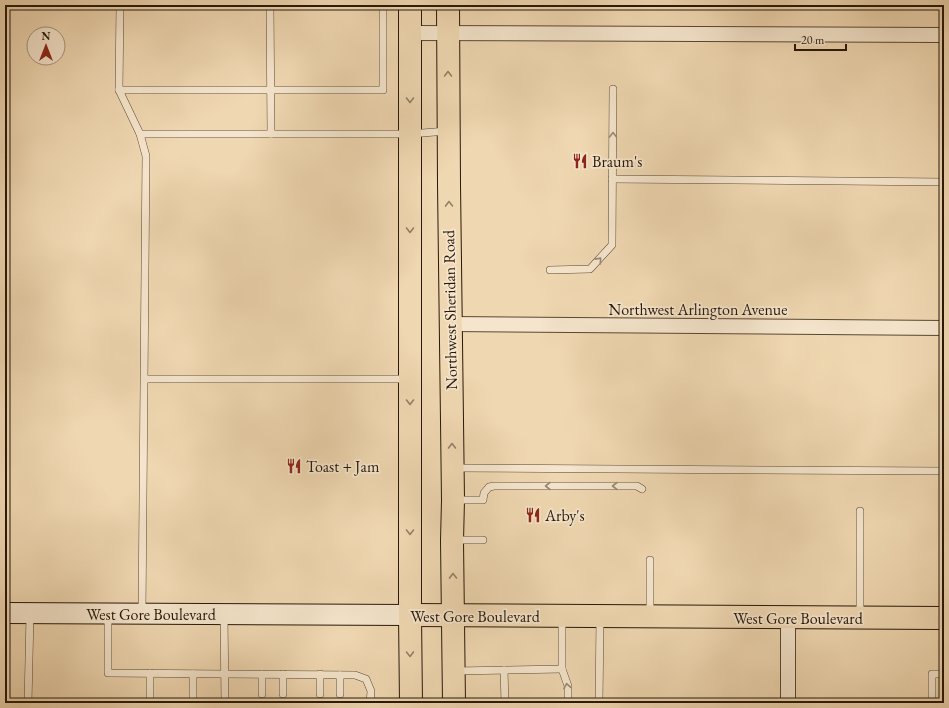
<svg xmlns="http://www.w3.org/2000/svg" width="949" height="708" font-family="'EB Garamond',serif">
<rect width="100%" height="100%" fill="#efd7b1"/>
<filter id="stains"><feTurbulence type="fractalNoise" baseFrequency=".005" numOctaves="4"/><feColorMatrix values="0 0 0 0 .2 0 0 0 0 .09 0 0 0 0 .02 0 0 0 .5 -.17"/></filter>
<radialGradient id="worn" r=".72"><stop offset=".6" stop-color="#630" stop-opacity="0"/><stop offset="1" stop-color="#630" stop-opacity=".3"/></radialGradient>
<g fill="none" stroke-linecap="round" stroke-linejoin="round">
<defs>
<g id="service">
<path d="M 120,5 L 119,90 L 383,90 L 383,5"/>
<path d="M 119,90 L 140,134 L 271,134 L 270,5"/>
<path d="M 140,134 L 146,156 L 142,613"/>
<path d="M 271,134 L 410,134 L 447,131"/>
<path d="M 612,179 L 944,182"/>
<path d="M 550,270 L 590,269 L 612,245 L 613,89"/>
<path d="M 145,379 L 408,379"/>
<path d="M 454,468 L 944,471"/>
<path d="M 455,500 L 483,500 L 484,493 L 489,487 L 494,486 L 637,486 L 642,489"/>
<path d="M 860,511 L 860,616"/>
<path d="M 455,540 L 483,540"/>
<path d="M 650,560 L 650,614"/>
<path d="M 108,614 L 108,673 L 355,675 L 366,679 L 371,691 L 370,703"/>
<path d="M 224,614 L 225,703"/>
<path d="M 562,669 L 568,686 L 568,703"/>
<path d="M 504,670 L 505,703"/>
<path d="M 456,671 L 562,669 L 562,617"/>
<path d="M 150,673 L 150,703"/>
<path d="M 193,674 L 193,703"/>
<path d="M 262,674 L 262,694"/>
<path d="M 283,674 L 283,694"/>
<path d="M 320,674 L 320,694"/>
<path d="M 340,675 L 340,694"/>
<path d="M 28,703 L 30,615"/>
<path d="M 599,703 L 600,619"/>
<path d="M 932,703 L 932,674 L 944,674"/>
</g>
<g id="minor">
<path d="M 410,33 L 944,35"/>
<path d="M 451,324 L 944,328"/>
<path d="M 788,703 L 788,618"/>
</g>
<path id="secondary" d="M 5,613 L 410,615"/>
<g id="primary">
<path d="M 410,5 L 410,615 L 411,703"/>
<path d="M 448,5 L 449,184 L 453,500 L 452,541 L 454,703"/>
<path d="M 410,615 L 944,618"/>
</g>
</defs>
<use href="#service" stroke="#594834" stroke-width="8"/>
<use href="#minor" stroke="#594834" stroke-width="16"/>
<use href="#secondary" stroke="#27180a" stroke-width="22"/>
<use href="#primary" stroke="#27180a" stroke-width="24"/>
<use href="#service" stroke="#f5e5cc" stroke-width="7"/>
<use href="#minor" stroke="#f5e5cc" stroke-width="14"/>
<use href="#secondary" stroke="#f5e5cc" stroke-width="20"/>
<use href="#primary" stroke="#efd7b1" stroke-width="22"/>
</g>
<defs><path id="oneway-chevron" d="M-2-3.5L2.5 0L-2 3.5" fill="none" stroke-width="1.6" stroke-linecap="round" stroke-linejoin="round"/></defs>
<g stroke="#958166">
<use href="#oneway-chevron" transform="translate(448 74) rotate(-90)"/>
<use href="#oneway-chevron" transform="translate(410 100) rotate(90)"/>
<use href="#oneway-chevron" transform="translate(449 204) rotate(-91)"/>
<use href="#oneway-chevron" transform="translate(410 230) rotate(90)"/>
<use href="#oneway-chevron" transform="translate(410 402) rotate(90)"/>
<use href="#oneway-chevron" transform="translate(452 446) rotate(-90)"/>
<use href="#oneway-chevron" transform="translate(410 532) rotate(90)"/>
<use href="#oneway-chevron" transform="translate(453 576) rotate(-91)"/>
<use href="#oneway-chevron" transform="translate(410 654) rotate(89)"/>
</g>
<g stroke="#988975">
<use href="#oneway-chevron" transform="translate(613 135) rotate(-90)"/>
<use href="#oneway-chevron" transform="translate(599 260) rotate(-48)"/>
<use href="#oneway-chevron" transform="translate(548 486) rotate(-180)"/>
<use href="#oneway-chevron" transform="translate(615 486) rotate(-180)"/>
<use href="#oneway-chevron" transform="translate(567 686) rotate(-100)"/>
</g>
<defs>
<symbol id="restaurant-bare" viewBox="-9 -9 18 18"><path d="M-5-6h1v4h1v-4h1v4h1v-4h1v5L-1.5 .5V6h-2V.5L-5-1ZM5-6V6H3V1.5H1.5Q1.5-4 5-6Z" fill="#8f2418" stroke="#f5e5cc" stroke-width="2.5" paint-order="stroke"/></symbol>
</defs>
<g fill-rule="evenodd">
<use href="#restaurant-bare" x="569" y="150" width="22" height="22"/>
<use href="#restaurant-bare" x="283" y="455" width="22" height="22"/>
<use href="#restaurant-bare" x="522" y="504" width="22" height="22"/>
</g>
<g text-anchor="middle" dominant-baseline="central" stroke-width="3.5" stroke-linejoin="round" paint-order="stroke">
<g font-size="16" fill="#27180a" stroke="#f5e5cc" text-anchor="start">
<text x="592" y="161">Braum's</text>
<text x="306" y="466">Toast + Jam</text>
<text x="545" y="515">Arby's</text>
</g>
<g font-size="16" fill="#27180a" stroke="#f5e5cc">
<text x="698" y="309">Northwest Arlington Avenue</text>
<text transform="translate(450 310) rotate(-91)">Northwest Sheridan Road</text>
<text x="151" y="614">West Gore Boulevard</text>
<text x="475" y="616">West Gore Boulevard</text>
<text x="798" y="618">West Gore Boulevard</text>
</g>
</g>
<rect width="949" height="708" fill="none" stroke="#efd7b1" stroke-width="20"/>
<rect x="6" y="6" width="937" height="696" fill="none" stroke="#27180a" stroke-width="2"/>
<rect x="10" y="10" width="929" height="688" fill="none" stroke="#27180a"/>
<g transform="translate(46 46)"><circle r="19" fill="#f5e5cc" stroke="#a3937e"/>
<path d="M0-3L7 15L0 10L-7 15Z" fill="#8f2418"/>
<text y="-6" font-size="11" font-weight="bold" text-anchor="middle" fill="#27180a">N</text>
</g>
<path d="M795 44v6h51v-6" fill="none" stroke="#27180a" stroke-width="2"/>
<text x="801" y="44" font-size="12" fill="#27180a" stroke="#f5e5cc" stroke-width="3" paint-order="stroke">20 m</text>
<rect width="100%" height="100%" filter="url(#stains)"/>
<rect width="100%" height="100%" fill="url(#worn)"/>
</svg>
